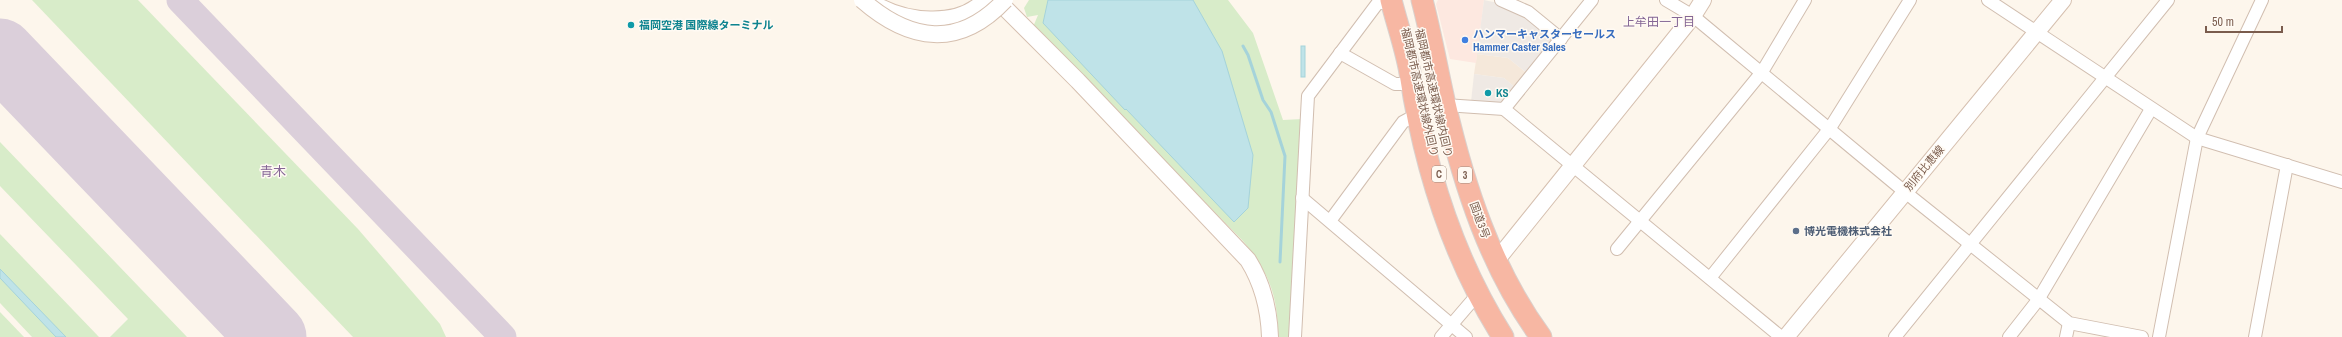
<svg xmlns="http://www.w3.org/2000/svg" width="2342" height="337" font-family="'Archivo Narrow','Noto Sans JP',sans-serif">
<rect width="100%" height="100%" fill="#fdf6ec"/>
<path fill="#f5e8da" d="M 1477,54 L 1508,58 L 1528,74 L 1516,88 L 1504,78 L 1474,74 Z"/>
<path fill="#fde8e0" d="M 1438,0 L 1484,0 L 1476,63 L 1450,59 L 1436,4 Z"/>
<g fill="#efe9e4">
<path d="M 1484,0 L 1512,6 L 1557,39 L 1528,74 L 1508,58 L 1477,54 Z"/>
<path d="M 1474,74 L 1504,78 L 1516,88 L 1501,106 L 1471,102 Z"/>
</g>
<g fill="#d8ecc9">
<path d="M 32,0 L 138,0 L 358,229 L 440,324 L 446,337 L 353,337 Z"/>
<path d="M 1029,0 L 1228,0 L 1253,33 L 1283,120 L 1303,119 L 1293,337 L 1278,337 C 1278,295 1269,273 1243,241 L 1033,27 L 1038,15 L 1027,17 L 1024,8 Z"/>
<path d="M 0,142 L 187,337 L 110,337 L 128,319 L 0,186 Z"/>
<path d="M 0,234 L 99,337 L 32,337 L 0,303 Z"/>
<path d="M 0,312 L 24,337 L 0,337 Z"/>
</g>
<g fill="#bfe3e8" stroke="#a5d3da">
<path d="M 1048,0 L 1193,0 L 1222,51 L 1253,155 L 1248,208 L 1234,222 L 1126,109 L 1125,110 L 1043,23 Z"/>
<rect x="1301" y="46" width="4" height="31"/>
<path d="M 0,269 L 2,271 L 66,337 L 56,337 L 0,278 Z"/>
</g>
<g fill="none" stroke-linecap="round" stroke-linejoin="round">
<path stroke="#a5d3da" stroke-width="3" d="M 1243,46 L 1248,55 L 1263,100 L 1271,112 L 1285,156 L 1280,262"/>
<path stroke="#dbcfda" stroke-width="27" d="M 180,0 L 503,337"/>
<path stroke="#dbcfda" stroke-width="69" d="M 0,53 L 272,337"/>
<defs>
<g id="street">
<path d="M 1501,0 L 1528,12 L 1561,39"/>
<path d="M 1666,0 L 1693,16 L 1905,192 L 2069,323 L 2142,337"/>
<path d="M 1988,0 L 2197,138 L 2342,182"/>
<path d="M 1340,53 L 1395,84 L 1411,84"/>
<path d="M 1445,105 L 1504,109 L 1592,0"/>
<path d="M 1504,109 L 1781,337"/>
<path d="M 1302,198 L 1466,337"/>
<path d="M 1330,221 L 1403,122 L 1416,115"/>
<path d="M 1617,249 L 1762,72 L 1805,0"/>
<path d="M 1710,278 L 1830,128 L 1910,0"/>
<path d="M 1295,337 L 1308,96 L 1377,4 L 1391,1"/>
<path d="M 1441,337 L 1477,295"/>
<path d="M 1895,337 L 2168,0"/>
<path d="M 2009,337 L 2038,300 L 2151,109"/>
<path d="M 2066,337 L 2069,323"/>
<path d="M 2159,337 L 2197,138 L 2262,0"/>
<path d="M 2255,337 L 2287,165"/>
</g>
<g id="secondary">
<path d="M 997,0 L 1078,81 L 1248,260 C 1263,284 1269,308 1270,337"/>
<path d="M 873,3 C 904,22 957,29 985,0"/>
<path d="M 1496,261 L 1693,16 L 1703,0"/>
<path d="M 1786,337 L 2063,0"/>
</g>
<g id="highway">
<path d="M 1391,0 C 1397,24 1406,49 1410,73 C 1424,165 1453,258 1503,337"/>
<path d="M 1422,0 C 1431,34 1437,69 1445,104 C 1464,186 1491,269 1541,337"/>
</g>
</defs>
<use href="#street" stroke="#d1beb0" stroke-width="14"/>
<use href="#secondary" stroke="#d6c0b0" stroke-width="18"/>
<use href="#highway" stroke="#dad1cd" stroke-width="23"/>
<use href="#street" stroke="#fff" stroke-width="12"/>
<use href="#secondary" stroke="#fff" stroke-width="16"/>
<use href="#highway" stroke="#f7b7a3" stroke-width="21"/>
<defs>
<path id="secondary-bridge" d="M 862,0 C 910,42 959,49 1005,0"/>
</defs>
<use href="#secondary-bridge" stroke="#d6c0b0" stroke-width="18" stroke-linecap="butt"/>
<use href="#secondary-bridge" stroke="#fff" stroke-width="16"/>
</g>
<g fill="#0f9aa8" stroke="#fffaf3" stroke-width="1.5">
<circle cx="631" cy="25" r="4"/>
<circle cx="1488" cy="93" r="4"/>
</g>
<circle fill="#3f7fe0" stroke="#fffaf3" stroke-width="1.5" cx="1465" cy="40" r="4"/>
<circle fill="#5c6f8a" stroke="#fffaf3" stroke-width="1.5" cx="1796" cy="231" r="4"/>
<g text-anchor="middle" dominant-baseline="central" stroke-width="3" stroke-linejoin="round" paint-order="stroke">
<g fill="#fffaf3" stroke="#a28b7f" stroke-width="1">
<rect x="1432" y="166" width="14" height="16" rx="3"/>
<rect x="1458" y="167" width="14" height="16" rx="3"/>
</g>
<g font-size="10" font-weight="bold" fill="#7a5c4d">
<text x="1439" y="174">C</text>
<text x="1465" y="175">3</text>
</g>
<g font-size="11" font-weight="bold" fill="#0d838f" stroke="#fffaf3" text-anchor="start">
<text x="639" y="25">福岡空港 国際線ターミナル</text>
<text x="1496" y="93">KS</text>
</g>
<g font-size="11" font-weight="bold" fill="#366cbe" stroke="#fffaf3" text-anchor="start">
<text x="1473" y="34">ハンマーキャスターセールス<tspan x="1473" dy="13">Hammer Caster Sales</tspan></text>
</g>
<g font-size="11" fill="#7a5c4d" stroke="#fffaf3">
<text transform="translate(1420 92) rotate(77)">福岡都市高速環状線外回り</text>
<text transform="translate(1434 93) rotate(77)">福岡都市高速環状線内回り</text>
<text transform="translate(1924 168) rotate(-50)">別府比恵線</text>
<text transform="translate(1480 220) rotate(70)">国道3号</text>
</g>
<g font-size="11" font-weight="bold" fill="#4e5e75" stroke="#fffaf3" text-anchor="start">
<text x="1804" y="231">博光電機株式会社</text>
</g>
<g font-size="12" fill="#846695" stroke="#fffaf3">
<text x="1659" y="22">上牟田一丁目</text>
</g>
<g font-size="13" fill="#846695" stroke="#fffaf3">
<text x="273" y="171">青木</text>
</g>
</g>
<path d="M2206 26v6h76v-6" fill="none" stroke="#7a5c4d" stroke-width="2"/>
<text x="2212" y="26" font-size="12" fill="#7a5c4d" stroke="#fffaf3" stroke-width="3" paint-order="stroke">50 m</text>
</svg>
